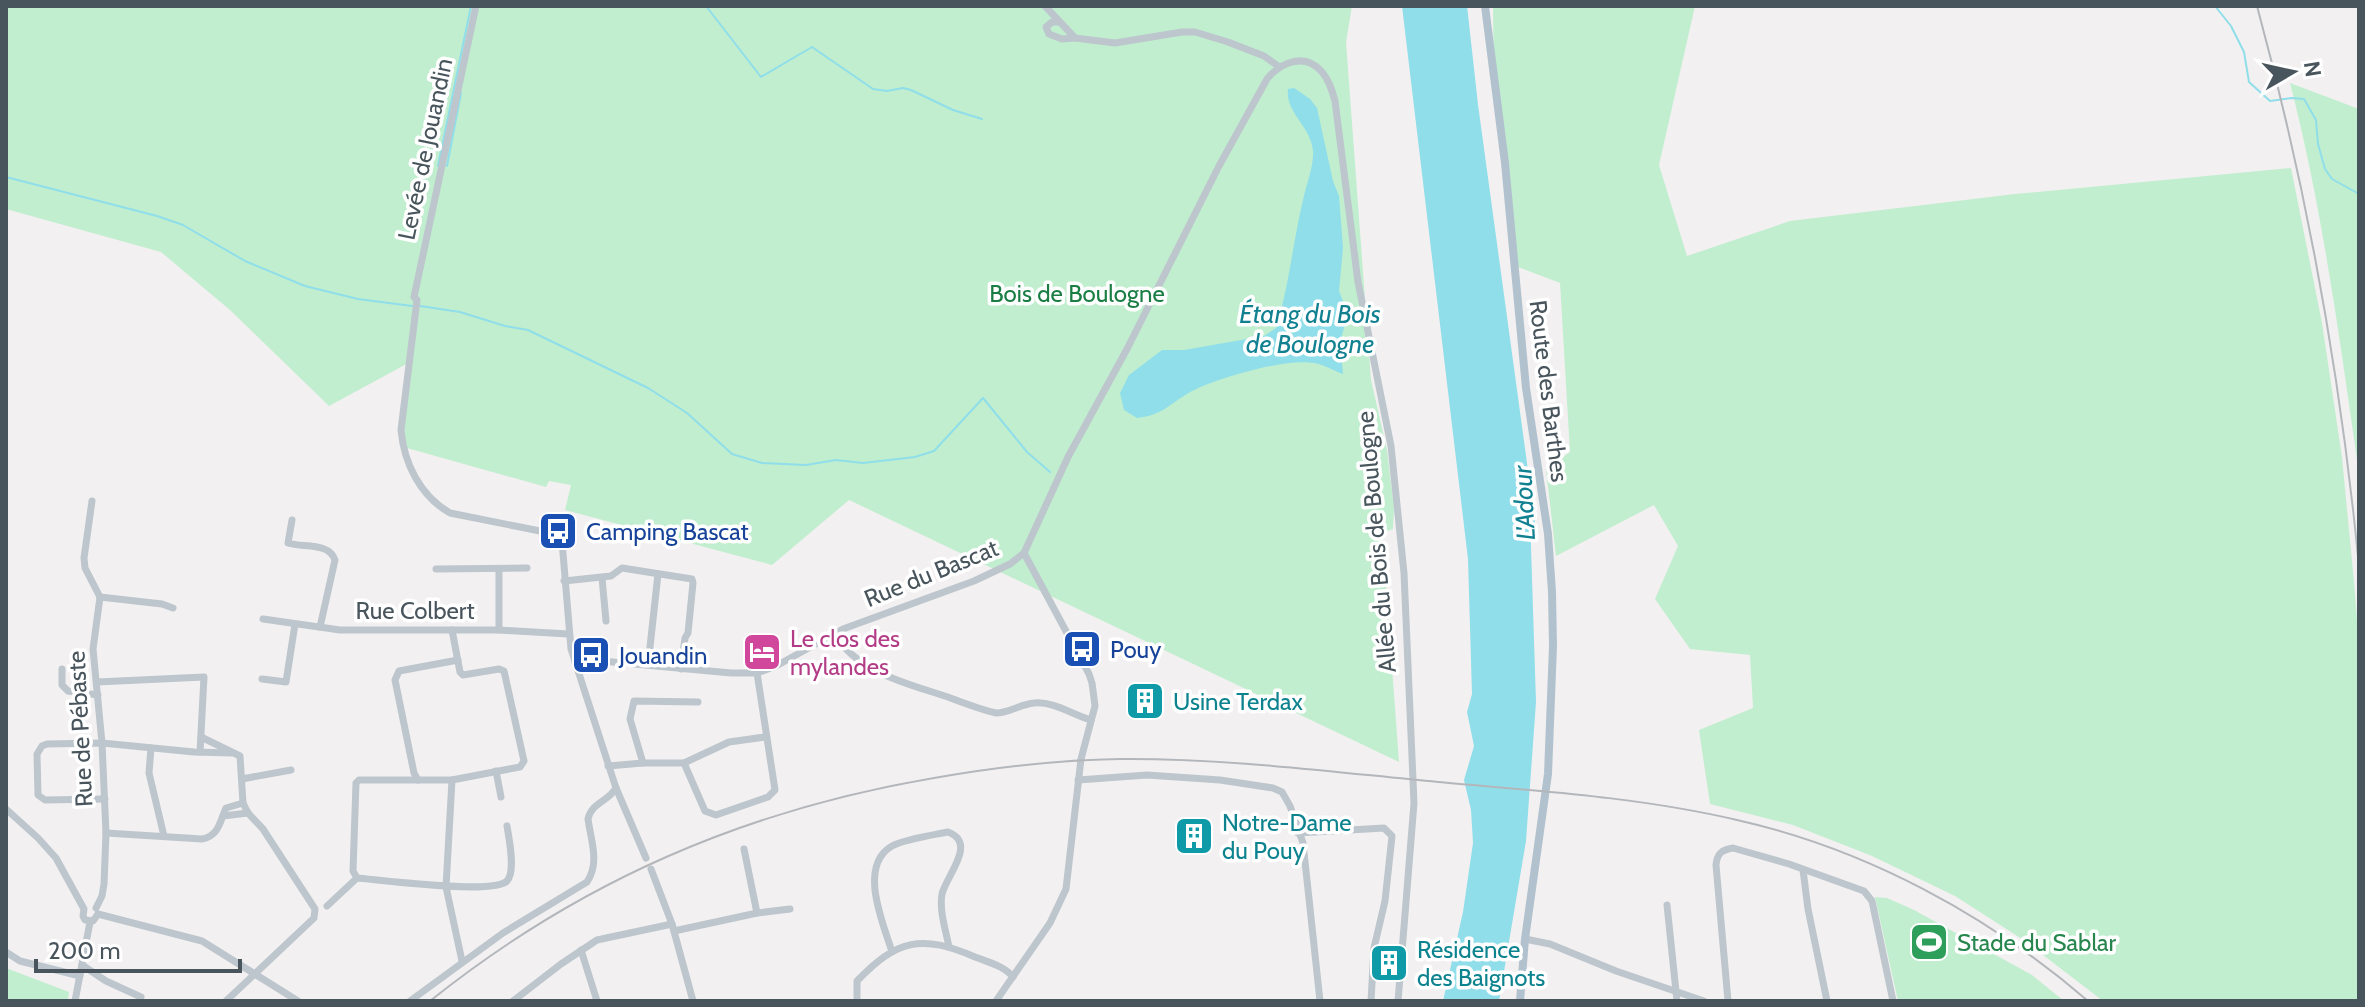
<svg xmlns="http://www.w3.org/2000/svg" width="2365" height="1007" font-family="Cabin,sans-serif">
<rect width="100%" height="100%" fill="#f3f0f1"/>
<g fill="#c1eecf">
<path d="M 6,6 L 1352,6 L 1346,42 L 1371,380 L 1387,450 L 1394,508 L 1393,529 L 1382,533 L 1399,762 L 849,500 L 772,565 L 565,510 L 571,485 L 549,481 L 546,487 L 407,448 L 404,430 L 412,361 L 329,406 L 230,310 L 161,252 L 6,209 Z"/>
<path d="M 1493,6 L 1695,6 L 1659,165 L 1687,256 L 1790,221 L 2015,194 L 2291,168 L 2322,323 L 2342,457 L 2354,582 L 2359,646 L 2359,1001 L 2103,1001 L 2025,941 L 1955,896 L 1872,856 L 1793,825 L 1710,804 L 1699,730 L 1753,708 L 1750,655 L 1690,649 L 1655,599 L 1678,546 L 1654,505 L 1556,556 L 1546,469 L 1570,452 L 1560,283 L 1518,267 L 1494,89 Z"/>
<path d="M 2290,83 L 2359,109 L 2359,459 L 2357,460 C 2339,334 2322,207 2290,83 Z"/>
<path d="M 1875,897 L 1887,898 L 1914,910 L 2032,975 L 2064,1001 L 1898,1001 Z"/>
<path d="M 6,968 L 69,992 L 68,1001 L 6,1001 Z"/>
</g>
<g fill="#8fdeea">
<path d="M 1402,6 L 1461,6 L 1472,105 L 1530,516 L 1536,702 L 1526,841 L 1499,1001 L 1443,1001 L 1463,912 L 1473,843 L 1471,810 L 1464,780 L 1474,746 L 1467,712 L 1472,694 L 1468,559 Z"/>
<path d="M 1294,88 L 1310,99 L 1317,108 L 1333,181 L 1339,196 L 1343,248 L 1339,291 L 1348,314 L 1340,342 L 1343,374 C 1334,371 1323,364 1314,363 C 1285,358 1218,378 1192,391 C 1170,403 1164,415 1137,418 L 1124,410 L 1120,393 L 1129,375 L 1162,350 L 1184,350 L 1264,336 L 1276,328 C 1289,286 1293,242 1303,200 C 1306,185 1314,166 1313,151 C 1311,126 1285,113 1288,89 Z"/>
</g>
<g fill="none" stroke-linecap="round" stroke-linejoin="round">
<g stroke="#8fdeea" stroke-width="2">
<path d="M 706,6 L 761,77 L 812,47 L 873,89 L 887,91 L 903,88 L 911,90 L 953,110 L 982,119"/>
<path d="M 2215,6 L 2231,26 L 2244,52 L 2249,82 L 2270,101 L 2292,98 L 2304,99 L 2316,120 L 2318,144 L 2325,169 L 2332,179 L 2359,194"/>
<path d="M 438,166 L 471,6"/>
<path d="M 447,166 L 461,93"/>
<path d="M 6,177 L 157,216 L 183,225 L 245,261 L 305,286 L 358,299 L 412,306"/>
<path d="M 420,306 L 460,312 L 505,326 L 528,330 L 648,388 L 687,413 L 732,454 L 762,463 L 806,465 L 836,460 L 863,463 L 915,457 L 934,451 L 983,398 L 1027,452 L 1050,472"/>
</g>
<path stroke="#8fdeea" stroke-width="12" d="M 1461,6 L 1472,105 L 1529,522"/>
<g stroke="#bdc6cd" stroke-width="7">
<path d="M 476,6 L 414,297 L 417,300 L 401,430 C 404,463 420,496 450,513 L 555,534 L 562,541 L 571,649 L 616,788 L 646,858"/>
<path d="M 1045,6 L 1075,38 L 1115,43 L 1182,32 L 1195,32 L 1228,42 L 1264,56 L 1278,66"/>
<path d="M 1059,22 L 1052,22 L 1046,27 L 1049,34 L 1062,39 L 1075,38"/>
<path d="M 92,501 L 84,558 L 85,568 L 100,597 L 93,649 L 102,743 L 106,833 L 104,884 L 102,896 L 96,908"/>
<path d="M 292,520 L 288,543 C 303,548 329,542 335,560 L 320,627"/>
<path d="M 436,569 L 527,568"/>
<path d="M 602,578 L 606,621"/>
<path d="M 564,581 L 611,576 L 622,568 L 692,579 L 693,583 L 688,633 L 685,638 L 681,669"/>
<path d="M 100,597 L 162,604 L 173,608"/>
<path d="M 263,619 L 340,630 L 499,630 L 568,634"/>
<path d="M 499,630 L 499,569"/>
<path d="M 834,634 C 859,673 906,683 948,697 C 964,703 979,709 996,713 C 1009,713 1021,704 1034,703 C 1054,701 1073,715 1091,720"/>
<path d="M 649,656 L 658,574"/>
<path d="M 575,662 L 591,660 L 731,673 L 757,673 L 776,666 L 843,629 L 974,581 L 1010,564 L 1024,553 L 1068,457 L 1127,349 L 1219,166 L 1267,79 C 1281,62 1305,52 1322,72 C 1329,80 1332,90 1335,101 L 1358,282 L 1391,446 L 1404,573 L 1414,803 L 1398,1001"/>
<path d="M 62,669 L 62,685 L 68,691 L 98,695"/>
<path d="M 262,679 L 286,682 L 295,624"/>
<path d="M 97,682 L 204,677 L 200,752"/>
<path d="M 201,737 L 240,756 L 243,803 L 248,813 L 263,829 L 315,909 L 314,918 L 226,1001"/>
<path d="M 151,748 L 149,773 L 164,836"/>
<path d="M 643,763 L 684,763 L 705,811 L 716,815 L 768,797 L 775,790 L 757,673"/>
<path d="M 684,763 L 729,742 L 765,737"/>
<path d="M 608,766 L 643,763 L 630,719 L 634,701 L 698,702"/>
<path d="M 496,771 L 501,797"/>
<path d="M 242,779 L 291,770"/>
<path d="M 418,780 L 414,773 L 395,680 L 399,671 L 458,660"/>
<path d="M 452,780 L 446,887 L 462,961"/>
<path d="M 1078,780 L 1147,775 L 1220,780 L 1273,788 L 1282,792 L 1290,806 L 1303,843 L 1320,1001"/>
<path d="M 105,799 L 45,800 L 38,795 L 37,754 L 42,746 L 47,744 L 102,743 L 194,752 L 231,753"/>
<path d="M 6,809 L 38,838 L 56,858 L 84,909 L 83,916 L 85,920 L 93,921 L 98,914"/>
<path d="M 223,816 L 248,813"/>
<path d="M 106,833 L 202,839 C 219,836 220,821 226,808 L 243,803"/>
<path d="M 1298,833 L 1384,828 L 1392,836 L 1385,901 L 1374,948 L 1371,1001"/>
<path d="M 744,849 L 757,913"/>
<path d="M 651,869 L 672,924 L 693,1001"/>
<path d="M 1803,870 L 1808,909 L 1827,1001"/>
<path d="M 357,878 L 353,871 L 356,783 L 359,780 L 452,780 L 520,767 L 524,761 L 504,671 L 499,669 L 463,675 L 460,672 L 452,630"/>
<path d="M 1667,905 L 1677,1001"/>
<path d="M 327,906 L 357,878 C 381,880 494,895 507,881 C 516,871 509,839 507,826"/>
<path d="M 98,914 L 202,941 L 298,1001"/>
<path d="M 674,931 L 757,913 L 790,909"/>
<path d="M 1525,939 L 1550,944 L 1616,971 L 1704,1001"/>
<path d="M 581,950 L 597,1001"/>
<path d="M 6,952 L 20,961 L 80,976"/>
<path d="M 892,952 C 884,925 857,866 892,846 C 905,839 933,835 948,832 C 978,843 946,876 942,894 C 939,911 946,931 949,947"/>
<path d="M 82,965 L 106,981 L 141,997"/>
<path d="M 75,1001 L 90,922"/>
<path d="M 410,1001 L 503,933 L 587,882 C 600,863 591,841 588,819 C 592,802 608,802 616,788"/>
<path d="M 513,1001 L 561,964 L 597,940 L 672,924"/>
<path d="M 857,1001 L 857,981 C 897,939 922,934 975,957 C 988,962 1004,966 1013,977"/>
<path d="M 996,1001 L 1050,923 L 1066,889 L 1081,759 L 1095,706 L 1092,683 L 1089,674 L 1024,553"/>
<path d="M 1728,1001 L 1716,865 C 1717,854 1721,850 1733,848 L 1789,864 L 1864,891 L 1872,901 L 1893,1001"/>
</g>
<path stroke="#b1c2ce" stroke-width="8" d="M 1485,6 L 1505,163 L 1526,388 L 1548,534 L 1552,592 L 1553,646 L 1548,774 L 1525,939 L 1520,1001"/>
<g stroke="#b3b6ba" stroke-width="2">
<path d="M 2257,6 C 2307,190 2341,378 2359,567"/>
<path d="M 430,1001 C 580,881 745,810 934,778 C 996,767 1058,760 1120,759 C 1226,758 1332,772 1438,782 C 1538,791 1639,797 1737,820 C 1866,849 1988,915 2088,1001"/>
</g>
</g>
<defs>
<symbol id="bus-square" viewBox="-11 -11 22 22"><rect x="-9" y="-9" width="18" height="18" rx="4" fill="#1a4fb4" stroke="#fff"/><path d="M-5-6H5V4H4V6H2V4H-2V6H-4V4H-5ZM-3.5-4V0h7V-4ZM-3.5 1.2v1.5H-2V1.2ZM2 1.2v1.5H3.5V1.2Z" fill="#fff"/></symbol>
<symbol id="hotel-square" viewBox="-11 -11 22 22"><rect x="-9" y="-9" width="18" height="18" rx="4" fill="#d1479c" stroke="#fff"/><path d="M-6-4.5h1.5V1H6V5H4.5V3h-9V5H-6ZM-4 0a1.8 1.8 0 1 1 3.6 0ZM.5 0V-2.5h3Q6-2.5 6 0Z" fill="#fff"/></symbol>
<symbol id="building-square" viewBox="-11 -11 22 22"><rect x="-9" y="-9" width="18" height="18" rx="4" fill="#0f9aa8" stroke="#fff"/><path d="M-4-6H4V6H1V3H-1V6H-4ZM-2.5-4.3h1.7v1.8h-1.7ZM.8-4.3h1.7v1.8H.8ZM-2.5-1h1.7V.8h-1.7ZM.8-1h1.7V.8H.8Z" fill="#fff"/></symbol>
<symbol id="stadium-square" viewBox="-11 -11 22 22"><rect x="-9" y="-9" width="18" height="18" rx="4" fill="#2e9e5b" stroke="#fff"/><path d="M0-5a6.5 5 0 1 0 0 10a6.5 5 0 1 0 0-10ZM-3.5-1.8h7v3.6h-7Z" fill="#fff"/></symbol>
</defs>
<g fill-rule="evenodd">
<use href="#bus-square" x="536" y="509" width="44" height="44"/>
<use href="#bus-square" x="1060" y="627" width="44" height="44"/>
<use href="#hotel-square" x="740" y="630" width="44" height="44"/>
<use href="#bus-square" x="569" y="633" width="44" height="44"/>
<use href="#building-square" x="1123" y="679" width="44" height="44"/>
<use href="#building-square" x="1172" y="814" width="44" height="44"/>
<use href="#stadium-square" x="1907" y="920" width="44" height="44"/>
<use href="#building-square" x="1367" y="941" width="44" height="44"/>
</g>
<g text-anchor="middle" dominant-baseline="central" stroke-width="7" stroke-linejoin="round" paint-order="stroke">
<g font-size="24" fill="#49555d" stroke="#fff">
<text transform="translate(425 149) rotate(-78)">Levée de Jouandin</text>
<text transform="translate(1549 391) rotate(83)">Route des Barthes</text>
<text transform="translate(1376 542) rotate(-95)">Allée du Bois de Boulogne</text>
<text transform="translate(931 573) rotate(-22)">Rue du Bascat</text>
<text x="415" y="610">Rue Colbert</text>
<text transform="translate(80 729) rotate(-93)">Rue de Pébaste</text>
</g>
<g font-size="24" fill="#1a7e44" stroke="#fff">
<text x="1077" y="293">Bois de Boulogne</text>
</g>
<g font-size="24" fill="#164399" stroke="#fff" text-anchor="start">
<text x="586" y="531">Camping Bascat</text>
<text x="1110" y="649">Pouy</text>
<text x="619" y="655">Jouandin</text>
</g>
<g font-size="24" fill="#b23c85" stroke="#fff" text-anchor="start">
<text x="790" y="638">Le clos des<tspan x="790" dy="28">mylandes</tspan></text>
</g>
<g font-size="24" fill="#0d838f" stroke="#fff" text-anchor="start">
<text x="1173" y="701">Usine Terdax</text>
<text x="1222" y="822">Notre-Dame<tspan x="1222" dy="28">du Pouy</tspan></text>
<text x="1417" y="949">Résidence<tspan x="1417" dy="28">des Baignots</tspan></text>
</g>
<g font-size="24" fill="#27864d" stroke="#fff" text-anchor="start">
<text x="1957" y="942">Stade du Sablar</text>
</g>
<g font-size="26" font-style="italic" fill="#118191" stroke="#fff">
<text x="1310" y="314">Étang du Bois<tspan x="1310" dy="30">de Boulogne</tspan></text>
<text transform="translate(1524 503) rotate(-93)">L'Adour</text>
</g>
</g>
<rect width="2365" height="1007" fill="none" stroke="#49555d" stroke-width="16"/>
<g transform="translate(2293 72) rotate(81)" stroke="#ffffff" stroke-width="6" paint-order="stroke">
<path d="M0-6L14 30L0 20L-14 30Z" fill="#49555d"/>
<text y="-12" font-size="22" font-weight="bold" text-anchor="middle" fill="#49555d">N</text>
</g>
<path d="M36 959v12h204v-12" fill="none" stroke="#49555d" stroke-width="4"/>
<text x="48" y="959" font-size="24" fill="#49555d" stroke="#ffffff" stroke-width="6" paint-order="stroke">200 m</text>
</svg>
